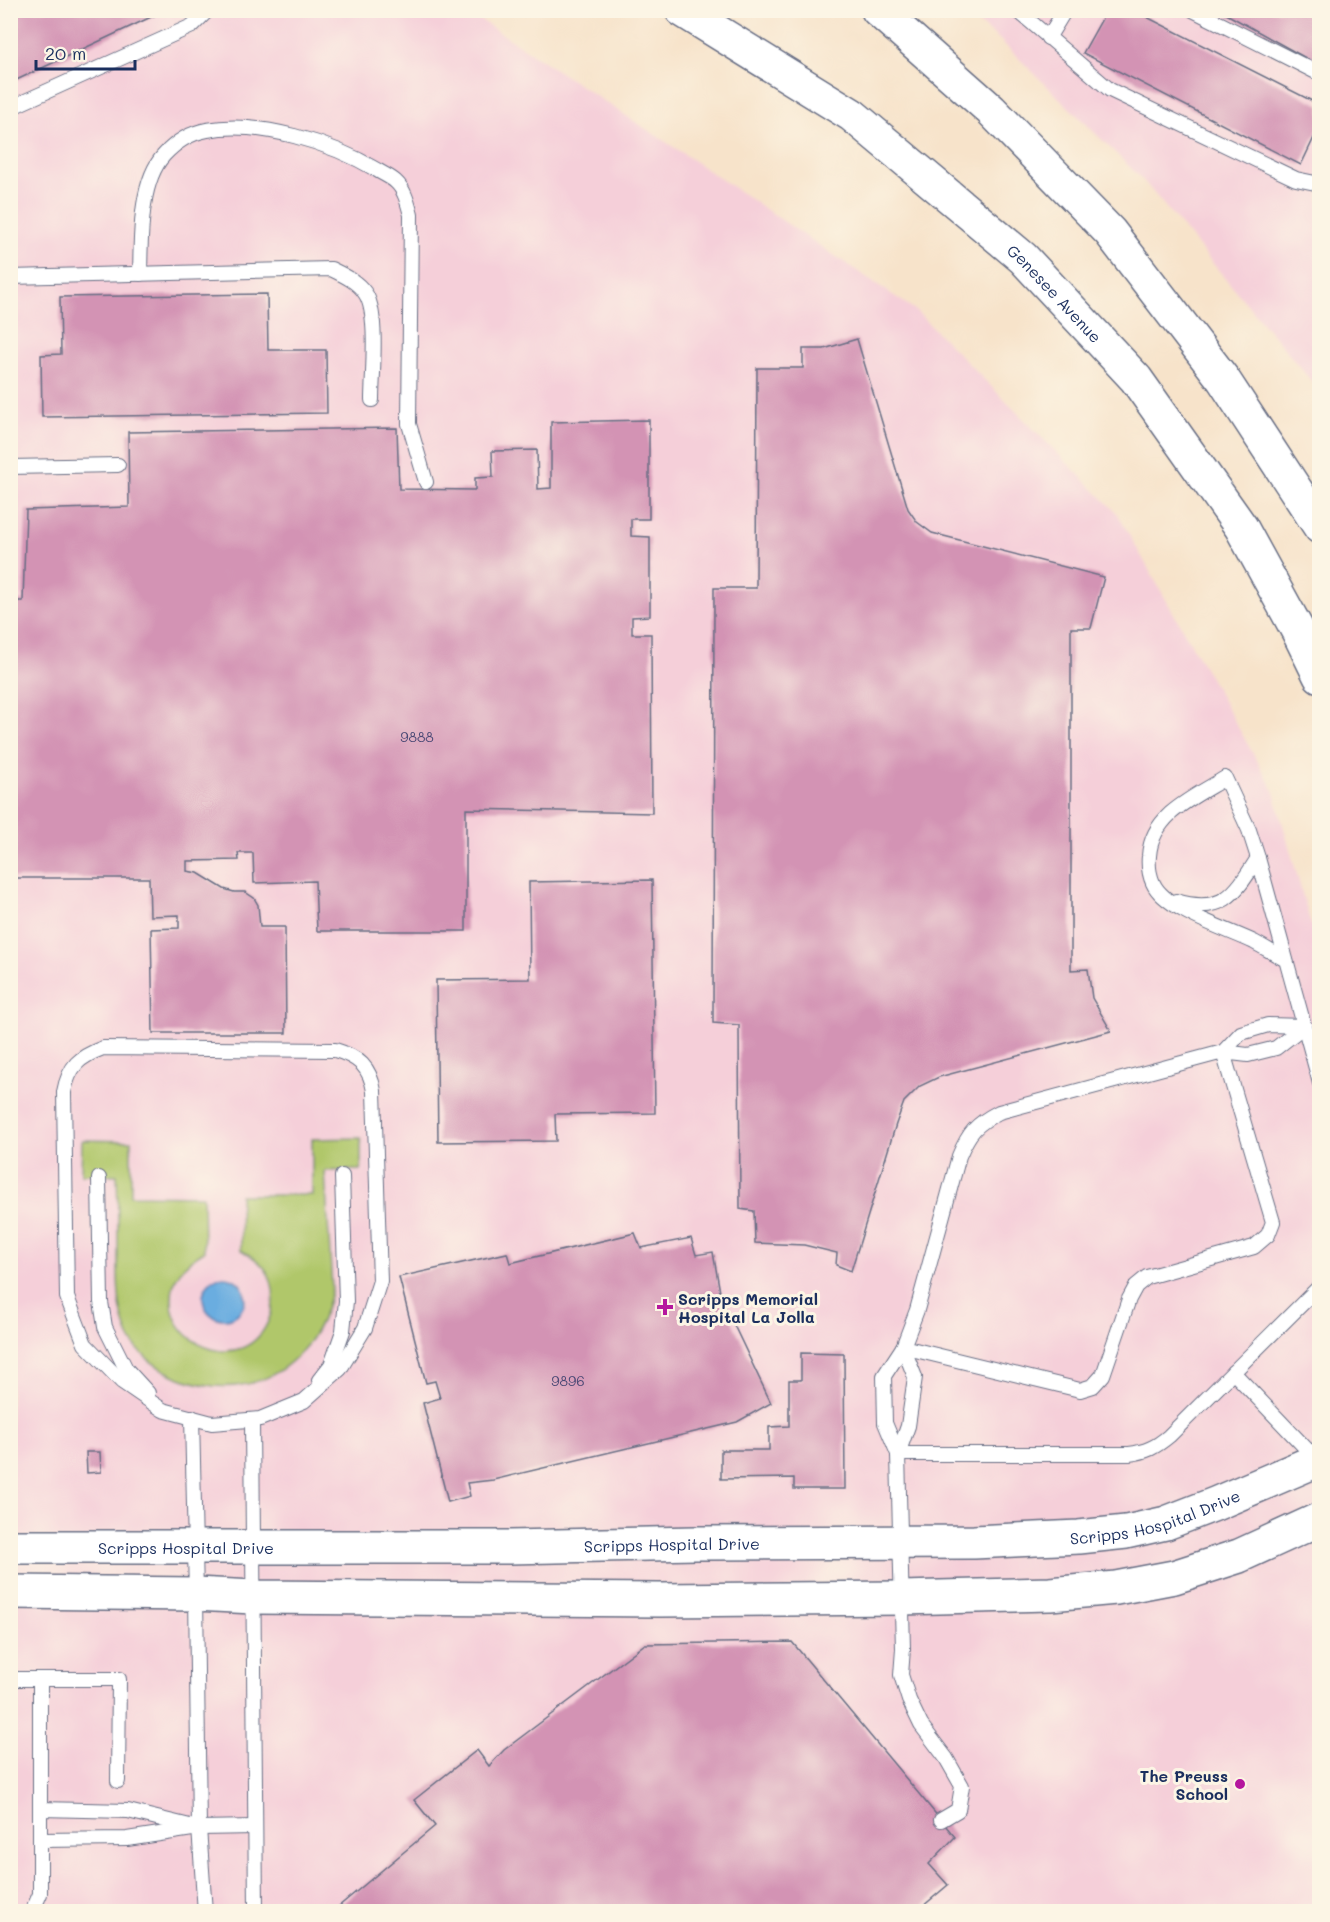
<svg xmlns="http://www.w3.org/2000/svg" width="1330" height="1922" font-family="Mali,sans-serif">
<rect width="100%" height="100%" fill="#fcf5e5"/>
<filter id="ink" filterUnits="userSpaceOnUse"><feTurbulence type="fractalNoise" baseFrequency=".0167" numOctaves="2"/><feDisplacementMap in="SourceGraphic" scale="12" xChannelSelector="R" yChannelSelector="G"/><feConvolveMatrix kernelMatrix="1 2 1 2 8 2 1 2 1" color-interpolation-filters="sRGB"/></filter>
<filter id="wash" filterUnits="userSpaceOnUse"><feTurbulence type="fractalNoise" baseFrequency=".008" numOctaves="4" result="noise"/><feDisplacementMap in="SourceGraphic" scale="24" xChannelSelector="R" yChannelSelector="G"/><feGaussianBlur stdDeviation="1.35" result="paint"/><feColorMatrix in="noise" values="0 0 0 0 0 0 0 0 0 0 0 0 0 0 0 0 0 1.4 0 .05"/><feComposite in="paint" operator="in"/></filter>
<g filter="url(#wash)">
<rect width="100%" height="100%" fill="#f7e3ca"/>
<g fill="#f5cfd9">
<path d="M 11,11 L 467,11 L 675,148 L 915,310 L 1117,513 L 1273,789 L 1320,957 L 1319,1911 L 11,1912 Z"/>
<path d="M 964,11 L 1319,11 L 1319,390 L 1142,179 L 998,38 Z"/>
</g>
<path fill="#b0c76b" stroke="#667b64" stroke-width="1.5" d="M 361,1138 L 361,1170 L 325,1171 L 332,1288 C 319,1347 278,1391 214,1386 C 199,1384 184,1381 171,1374 C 155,1366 135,1351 128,1334 C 117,1308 118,1280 118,1253 C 118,1227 118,1201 117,1175 L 81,1174 L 82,1140 L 131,1141 L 131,1195 L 203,1196 L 204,1251 C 184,1263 171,1277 172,1302 C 172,1334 211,1360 242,1348 C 269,1337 281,1299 268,1274 C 263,1263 251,1256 241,1250 L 240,1195 L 312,1195 L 312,1139 Z"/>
<circle fill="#6bade0" stroke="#436e9f" stroke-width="1.5" cx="224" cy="1298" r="21"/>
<g id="blocks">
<g fill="#d393b4">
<path d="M 10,10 L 166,10 L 10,83 Z"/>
<path d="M 1107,10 L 1133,10 L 1320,105 L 1320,125 L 1301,165 L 1083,53 Z"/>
<path d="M 1219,10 L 1320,10 L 1320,51 L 1313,62 Z"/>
<path d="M 267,294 L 268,350 L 326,350 L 327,413 L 42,417 L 41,355 L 61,354 L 60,297 Z"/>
<path d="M 857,339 L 908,509 L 917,522 L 932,533 L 1104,577 L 1091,628 L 1071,628 L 1071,970 L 1088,969 L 1092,998 L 1111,1031 L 939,1077 L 920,1086 L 904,1102 L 896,1124 L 851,1271 L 836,1265 L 837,1253 L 804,1245 L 755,1243 L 754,1211 L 740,1209 L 739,1025 L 713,1023 L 714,588 L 756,588 L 757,368 L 803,368 L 803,349 L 824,349 Z"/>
<path d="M 649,420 L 649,519 L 631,519 L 631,536 L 650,537 L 650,616 L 632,617 L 632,634 L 651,634 L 652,813 L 466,809 L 466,931 L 317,931 L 315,881 L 254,883 L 253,853 L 238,853 L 239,860 L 187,861 L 187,871 L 198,873 L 224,889 L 234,892 L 245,892 L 254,898 L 258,905 L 260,927 L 285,927 L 286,1033 L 153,1033 L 151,929 L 179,928 L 179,915 L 150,916 L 149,878 L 10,878 L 10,601 L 23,601 L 26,510 L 129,507 L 128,432 L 397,428 L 399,489 L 475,490 L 475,478 L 493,477 L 492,451 L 537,450 L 538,489 L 551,488 L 551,422 Z"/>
<path d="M 652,880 L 655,1113 L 555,1114 L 556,1141 L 438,1142 L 436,980 L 530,979 L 529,882 Z"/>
<path d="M 635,1233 L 641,1248 L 691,1238 L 696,1255 L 713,1252 L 721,1298 L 771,1403 L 737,1422 L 493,1480 L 467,1483 L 470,1496 L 448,1502 L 423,1403 L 440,1398 L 435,1381 L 426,1383 L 399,1277 L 507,1253 L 510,1263 Z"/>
<path d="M 801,1353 L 844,1354 L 845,1489 L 794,1489 L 794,1478 L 721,1479 L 721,1450 L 769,1450 L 769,1427 L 789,1426 L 789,1380 L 801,1380 Z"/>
<path d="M 86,1452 L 100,1452 L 101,1472 L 87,1473 Z"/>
<path d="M 792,1642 L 955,1837 L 929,1864 L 948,1885 L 916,1912 L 332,1912 L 435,1826 L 414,1800 L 477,1750 L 489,1766 L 504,1750 L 645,1644 Z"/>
</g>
</g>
</g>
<g filter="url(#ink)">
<use href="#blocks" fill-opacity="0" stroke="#686e84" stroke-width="1.5"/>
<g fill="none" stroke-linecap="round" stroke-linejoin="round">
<defs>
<g id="service">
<path d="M 1017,10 L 1110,90 L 1296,179 L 1320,184"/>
<path d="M 1193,10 L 1320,74"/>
<path d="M 1048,38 L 1065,10"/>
<path d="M 10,108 L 192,26 L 208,10"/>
<path d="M 140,274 C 141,240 139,182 164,155 C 175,143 190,133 207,130 C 259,120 332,143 377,170 C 383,174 391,177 396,182 C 405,190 408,204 411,215 L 409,424 L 426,482"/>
<path d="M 10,277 L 331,269 C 343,275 357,281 365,293 C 379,312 372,376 372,400"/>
<path d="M 10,467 L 118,465"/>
<path d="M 1176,901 C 1223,915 1235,894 1258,858"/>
<path d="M 1286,960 C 1275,954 1265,948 1254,942 C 1227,929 1165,910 1153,883 C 1149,874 1148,866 1149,856 C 1150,839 1158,825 1171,813 C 1187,799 1207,789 1225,778 L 1249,830 L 1258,858 L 1320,1083"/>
<path d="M 103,1048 L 335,1050 C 359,1057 370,1067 374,1091 L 380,1281 L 365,1328 L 340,1369 L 304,1401 L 260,1419 L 212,1423 L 163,1410 L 122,1382 L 85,1344 L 67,1297 L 64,1092 C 69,1066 79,1057 103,1048 Z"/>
<path d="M 1223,1052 L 1273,1222 L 1268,1235 L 1254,1247 L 1147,1277 L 1136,1286 L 1129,1299 L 1103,1375 L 1093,1386 L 1080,1390 L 903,1347 L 917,1310 L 959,1156 C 969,1132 976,1124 999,1112 L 1223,1052 L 1248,1055 L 1276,1048 L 1304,1026"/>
<path d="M 1223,1052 L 1241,1033 L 1268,1025 L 1304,1026"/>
<path d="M 99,1178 L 101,1302 L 105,1327 L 126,1369 L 148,1393"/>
<path d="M 1233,1372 L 1317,1460"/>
<path d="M 319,1380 L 331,1365 L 343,1331 L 346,1301 L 342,1176"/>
<path d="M 192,1417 L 196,1594 L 199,1828 L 205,1912"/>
<path d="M 252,1420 L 256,1912"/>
<path d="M 898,1454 L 885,1423 L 884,1376 L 903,1347"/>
<path d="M 898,1454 L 908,1426 L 915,1377 L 903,1347"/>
<path d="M 10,1679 L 119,1679 L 118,1781"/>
<path d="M 40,1809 L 128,1811 L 194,1827"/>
<path d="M 941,1820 L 958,1810 L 962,1786 L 946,1758 L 921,1725 L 909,1700 L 901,1675 L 903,1649 L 898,1454 L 1129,1454 C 1146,1452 1156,1447 1169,1436 L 1320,1286"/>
<path d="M 40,1840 L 127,1839 L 199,1828 L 255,1827"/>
<path d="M 32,1912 L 40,1894 L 40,1679"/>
</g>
<g id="tertiary">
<path id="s1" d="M 10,1547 L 509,1547 L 696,1543 L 974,1542 L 1079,1537 L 1126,1532 L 1166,1523 L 1215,1504 L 1320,1459"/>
<path d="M 10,1592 L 196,1594 L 253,1597 L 660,1600 L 902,1598 L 1050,1594 L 1116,1588 L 1174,1577 L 1239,1556 L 1320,1519"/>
</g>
<g id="primary">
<path id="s2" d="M 682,10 L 852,115 L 1023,258 L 1136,379 L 1241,527 L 1298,631 L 1320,676"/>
<path d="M 878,10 L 991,110 L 1110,232 L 1223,379 L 1320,527"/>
</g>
</defs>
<use href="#service" stroke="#686e84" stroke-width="16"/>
<use href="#tertiary" stroke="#686e84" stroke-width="36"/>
<use href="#primary" stroke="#686e84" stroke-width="36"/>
<use href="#service" stroke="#fff" stroke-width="14"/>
<use href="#tertiary" stroke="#fff" stroke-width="33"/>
<use href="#primary" stroke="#fff" stroke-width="33"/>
</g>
</g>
<g fill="#b5179e" stroke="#fcf5e5" stroke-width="2">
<path d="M662 1298h6v6h6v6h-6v6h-6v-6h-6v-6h6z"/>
<circle cx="1240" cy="1784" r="6"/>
</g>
<g text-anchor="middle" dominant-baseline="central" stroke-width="6" stroke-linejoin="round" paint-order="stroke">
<g font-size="14" fill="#494874">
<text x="417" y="736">9888</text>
<text x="568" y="1380">9896</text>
</g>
<g font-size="16" fill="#1b2f5e" stroke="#fcf5e5">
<text stroke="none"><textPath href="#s2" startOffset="470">Genesee Avenue</textPath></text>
<text stroke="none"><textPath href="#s1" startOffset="1148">Scripps Hospital Drive</textPath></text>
<text stroke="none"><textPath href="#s1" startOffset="662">Scripps Hospital Drive</textPath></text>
<text stroke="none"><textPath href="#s1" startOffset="176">Scripps Hospital Drive</textPath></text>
</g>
<g font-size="16" font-weight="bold" fill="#1b2f5e" stroke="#fcf5e5" text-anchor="start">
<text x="678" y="1298">Scripps Memorial<tspan x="678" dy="18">Hospital La Jolla</tspan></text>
<text x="1228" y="1775" text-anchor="end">The Preuss<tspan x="1228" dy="18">School</tspan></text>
</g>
</g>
<rect width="1330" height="1922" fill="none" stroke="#fcf5e5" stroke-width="36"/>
<path d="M36 60v9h99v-9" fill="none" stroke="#1b2f5e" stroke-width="3"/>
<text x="45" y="60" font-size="18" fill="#1b2f5e" stroke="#fcf5e5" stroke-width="4.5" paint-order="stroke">20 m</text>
</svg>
